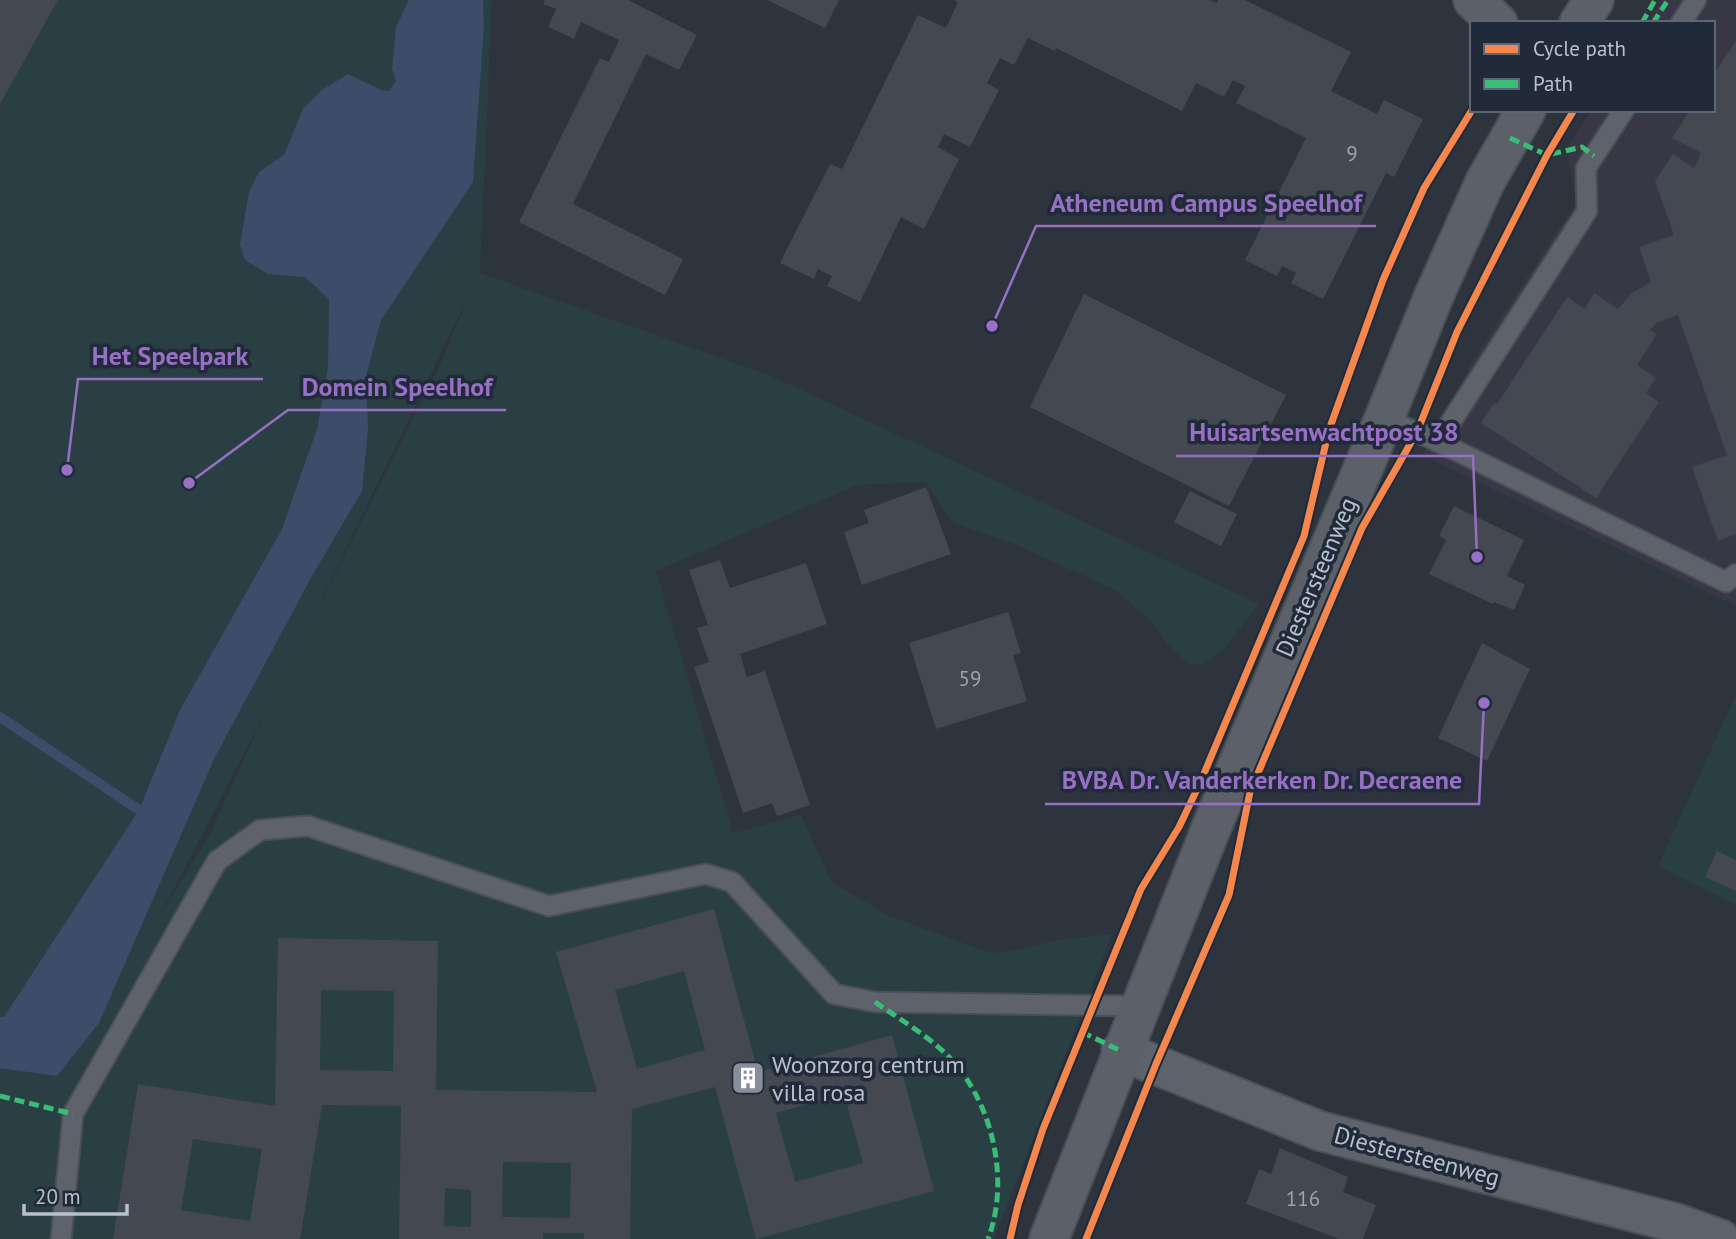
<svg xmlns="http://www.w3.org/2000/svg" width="1736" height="1239" font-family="'PT Sans',sans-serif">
<rect width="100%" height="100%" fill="#2d343e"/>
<path fill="#383746" d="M 1662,0 L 1736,0 L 1736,606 L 1422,455 L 1475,357 L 1576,203 L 1567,149 L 1591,110 L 1713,110 L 1713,23 L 1647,23 Z"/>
<g fill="#2a3f44" fill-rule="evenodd">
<path d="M 0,0 L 492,0 L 480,273 L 769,375 L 1259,604 L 1224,649 L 1203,665 L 1188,664 L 1166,642 L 1154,624 L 1117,591 L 1015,544 L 952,522 L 926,482 L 857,485 L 656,571 L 733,833 L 801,815 L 831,882 L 889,916 L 990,953 L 1014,951 L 1056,940 L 1112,934 L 994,1239 L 0,1239 ZM 470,293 L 442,361 L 313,618 L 313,617 ZM 264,715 L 210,834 L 156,923 Z"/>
<path d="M 1736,695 L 1736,905 L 1658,866 Z"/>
</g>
<path fill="#3c4d69" d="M 409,0 L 483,0 L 484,24 L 473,182 L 381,320 L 366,376 L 368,430 L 362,491 L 312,576 L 214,759 L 99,1023 L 57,1076 L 0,1068 L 0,1017 L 4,1017 L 139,810 L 180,710 L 282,529 L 317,429 L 328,368 L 329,299 L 305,277 L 268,274 L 245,260 L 240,245 L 249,192 L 259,172 L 284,155 L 303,109 L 322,90 L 348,74 L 381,90 L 389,91 L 396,81 L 392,69 L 396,27 Z"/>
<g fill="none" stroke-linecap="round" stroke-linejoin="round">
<path stroke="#3c4d69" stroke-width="10" d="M 0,717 L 139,810"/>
</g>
<g fill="#434851" fill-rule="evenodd">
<path d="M 0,0 L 58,0 L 0,104 Z"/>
<path d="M 545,0 L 628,0 L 697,35 L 679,70 L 646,54 L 573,204 L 683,259 L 665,295 L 519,222 L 600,58 L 609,62 L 619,40 L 581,22 L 574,39 L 548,27 L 556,9 L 543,4 Z"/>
<path d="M 767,0 L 839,0 L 825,28 Z"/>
<path d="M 954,0 L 1210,0 L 1217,3 L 1218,0 L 1245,0 L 1351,52 L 1331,91 L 1377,114 L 1384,100 L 1423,119 L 1394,177 L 1386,173 L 1323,299 L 1291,283 L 1296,273 L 1282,266 L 1277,276 L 1245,260 L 1306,138 L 1236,103 L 1245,86 L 1233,80 L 1224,97 L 1196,83 L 1182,111 L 1056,48 L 1055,51 L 1028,38 L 1014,65 L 1000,58 L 987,83 L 999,90 L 970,147 L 944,134 L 938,147 L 959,159 L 924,229 L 901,217 L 860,302 L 827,286 L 832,276 L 818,269 L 814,279 L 780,263 L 830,164 L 842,169 L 918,15 L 946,28 L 958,2 Z"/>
<path d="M 1736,41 L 1736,534 L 1718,541 L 1692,467 L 1727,455 L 1678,315 L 1656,323 L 1650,330 L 1657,334 L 1637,365 L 1656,378 L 1646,393 L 1659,402 L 1596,498 L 1481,423 L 1494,403 L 1497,404 L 1567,297 L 1585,309 L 1594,293 L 1618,309 L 1631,294 L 1651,282 L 1639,247 L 1674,235 L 1655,181 L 1673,154 L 1694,168 L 1701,153 L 1672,138 L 1690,110 L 1713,110 L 1713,75 Z"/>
<path d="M 1084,294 L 1286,395 L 1229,506 L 1030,407 Z"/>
<path d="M 926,487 L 951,554 L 862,585 L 844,532 L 869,523 L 864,510 Z"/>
<path d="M 1190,491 L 1237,514 L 1221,546 L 1174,522 Z"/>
<path d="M 1454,506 L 1524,540 L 1507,576 L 1525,585 L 1514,610 L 1494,602 L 1493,604 L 1429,574 L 1446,540 L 1439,536 Z"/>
<path d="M 720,560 L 730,588 L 806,563 L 827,624 L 740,654 L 747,677 L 765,671 L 810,805 L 777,816 L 772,803 L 743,813 L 694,667 L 709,662 L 697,628 L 708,625 L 689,570 Z"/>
<path d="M 1008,612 L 1021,653 L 1013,655 L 1027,701 L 936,729 L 909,643 Z"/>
<path d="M 1482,643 L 1530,669 L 1487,761 L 1438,738 Z"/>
<path d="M 1717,851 L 1736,860 L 1736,891 L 1705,877 Z"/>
<path d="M 714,909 L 758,1072 L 892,1035 L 934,1191 L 756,1239 L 715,1087 L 632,1109 L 630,1239 L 584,1239 L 584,1233 L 543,1233 L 543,1239 L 399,1239 L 401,1106 L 322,1105 L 300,1239 L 113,1239 L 138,1084 L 275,1106 L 278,938 L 438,941 L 436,1090 L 597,1092 L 556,952 ZM 684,971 L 705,1050 L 637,1069 L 615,990 ZM 321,990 L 394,991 L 393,1071 L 320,1070 ZM 844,1094 L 863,1163 L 795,1182 L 776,1113 ZM 193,1139 L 262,1149 L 250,1221 L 181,1210 ZM 503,1162 L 571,1163 L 570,1218 L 502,1217 ZM 445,1188 L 471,1190 L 471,1227 L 444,1226 Z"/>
<path d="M 1280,1148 L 1348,1177 L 1343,1192 L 1376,1205 L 1363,1239 L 1339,1239 L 1246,1204 L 1259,1169 L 1271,1174 Z"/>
</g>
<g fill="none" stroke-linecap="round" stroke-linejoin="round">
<defs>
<g id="lane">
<path d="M 1681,23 L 1696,0"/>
<path d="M 1384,419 L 1426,436 L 1726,582 L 1736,574"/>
<path d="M 1438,442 L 1587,211 L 1586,168 L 1624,110"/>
<path d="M 61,1239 L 73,1114 L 217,861 L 260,830 L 308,826 L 549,906 L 706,874 L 732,882 L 834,994 L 875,1002 L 1139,1006"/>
</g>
<path id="street" d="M 1121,1051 L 1320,1131 L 1676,1223 L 1720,1239"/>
<g id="secondary">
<path d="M 1473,0 L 1498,23"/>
<path d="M 1579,23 L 1594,0"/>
<path d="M 1049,1239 L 1210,831 L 1384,419 L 1433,298 L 1485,182 L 1526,110"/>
</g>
</defs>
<use href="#lane" stroke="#4a4f56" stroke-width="23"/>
<use href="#street" stroke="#4a4f56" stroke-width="42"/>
<use href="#secondary" stroke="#4a4f56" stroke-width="42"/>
<use href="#lane" stroke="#5e626a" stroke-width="19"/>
<use href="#street" stroke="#5e626a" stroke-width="38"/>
<use href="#secondary" stroke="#5c6169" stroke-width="38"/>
<g stroke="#3abd76" stroke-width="5" stroke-dasharray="10 5" stroke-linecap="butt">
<path d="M 1642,23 L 1655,0"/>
<path d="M 1653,23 L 1668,0"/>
<path d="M 1510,138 L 1547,155 L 1582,147 L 1594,156"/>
<path d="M 875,1002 C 898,1018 925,1034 945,1053 C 992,1098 1011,1179 988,1239"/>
<path d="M 1082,1032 L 1121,1051"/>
<path d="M 0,1096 L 73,1114"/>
</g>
<defs>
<g id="cycleway">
<path d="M 1010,1239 L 1018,1205 L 1043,1129 L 1141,889 L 1179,827 L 1200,783 L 1304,536 L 1329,430 L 1383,280 L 1424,188 L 1472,110"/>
<path d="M 1086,1239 L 1156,1064 L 1229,895 L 1250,792 L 1362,528 L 1417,432 L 1457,332 L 1547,155 L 1574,110"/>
</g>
</defs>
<use href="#cycleway" stroke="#202a39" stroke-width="11"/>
<use href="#cycleway" stroke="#f5874c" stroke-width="7"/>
</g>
<defs>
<symbol id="building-square" viewBox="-11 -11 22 22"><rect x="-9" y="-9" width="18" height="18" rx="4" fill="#888f9b" stroke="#202a39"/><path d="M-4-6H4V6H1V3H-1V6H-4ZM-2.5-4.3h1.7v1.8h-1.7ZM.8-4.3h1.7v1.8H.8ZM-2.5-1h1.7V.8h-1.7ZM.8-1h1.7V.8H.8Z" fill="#fff"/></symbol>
</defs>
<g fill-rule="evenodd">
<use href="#building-square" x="729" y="1059" width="38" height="38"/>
</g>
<g text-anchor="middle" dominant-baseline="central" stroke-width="7" stroke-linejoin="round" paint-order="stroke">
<g font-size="21" fill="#9ca2ae">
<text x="1352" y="153">9</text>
<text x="970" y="678">59</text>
<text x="1303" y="1198">116</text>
</g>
<g font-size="24" fill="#b9c0cd" stroke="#202a39">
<text transform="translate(1316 577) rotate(-67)">Diestersteenweg</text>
<text transform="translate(1417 1156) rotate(15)">Diestersteenweg</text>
</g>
<g font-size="24" fill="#b9c0cd" stroke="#202a39" text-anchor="start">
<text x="772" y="1064">Woonzorg centrum<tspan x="772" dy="28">villa rosa</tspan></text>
</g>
</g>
<path fill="none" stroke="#976fc5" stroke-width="2.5" d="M992 326L1036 226H1376M67 470L78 379H263M189 483L288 410H506M1477 557L1473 456H1176M1484 703L1479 804H1045"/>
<g fill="#976fc5" stroke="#202a39" stroke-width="2.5">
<circle cx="992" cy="326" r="7"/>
<circle cx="67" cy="470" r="7"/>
<circle cx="189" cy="483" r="7"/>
<circle cx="1477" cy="557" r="7"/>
<circle cx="1484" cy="703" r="7"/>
</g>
<g font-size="26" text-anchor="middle" font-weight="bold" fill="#976fc5" stroke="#202a39" stroke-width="7" stroke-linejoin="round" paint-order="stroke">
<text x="1206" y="212">Atheneum Campus Speelhof</text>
<text x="170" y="365">Het Speelpark</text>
<text x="397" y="396">Domein Speelhof</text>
<text x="1324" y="441">Huisartsenwachtpost 38</text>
<text x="1262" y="789">BVBA Dr. Vanderkerken Dr. Decraene</text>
</g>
<rect x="1470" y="21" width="245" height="91" fill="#202a39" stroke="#5d6674" stroke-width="2"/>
<rect x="1484" y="44" width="35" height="10" fill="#f5874c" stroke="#5d6674" stroke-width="2"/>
<text x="1533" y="56" font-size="21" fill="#b9c0cd">Cycle path</text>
<rect x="1484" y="79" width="35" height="10" fill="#3abd76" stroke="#5d6674" stroke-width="2"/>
<text x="1533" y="91" font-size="21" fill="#b9c0cd">Path</text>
<path d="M24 1204v10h103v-10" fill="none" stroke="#b9c0cd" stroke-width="3.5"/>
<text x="35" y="1204" font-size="21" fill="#b9c0cd" stroke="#202a39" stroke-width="5" paint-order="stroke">20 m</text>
</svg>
